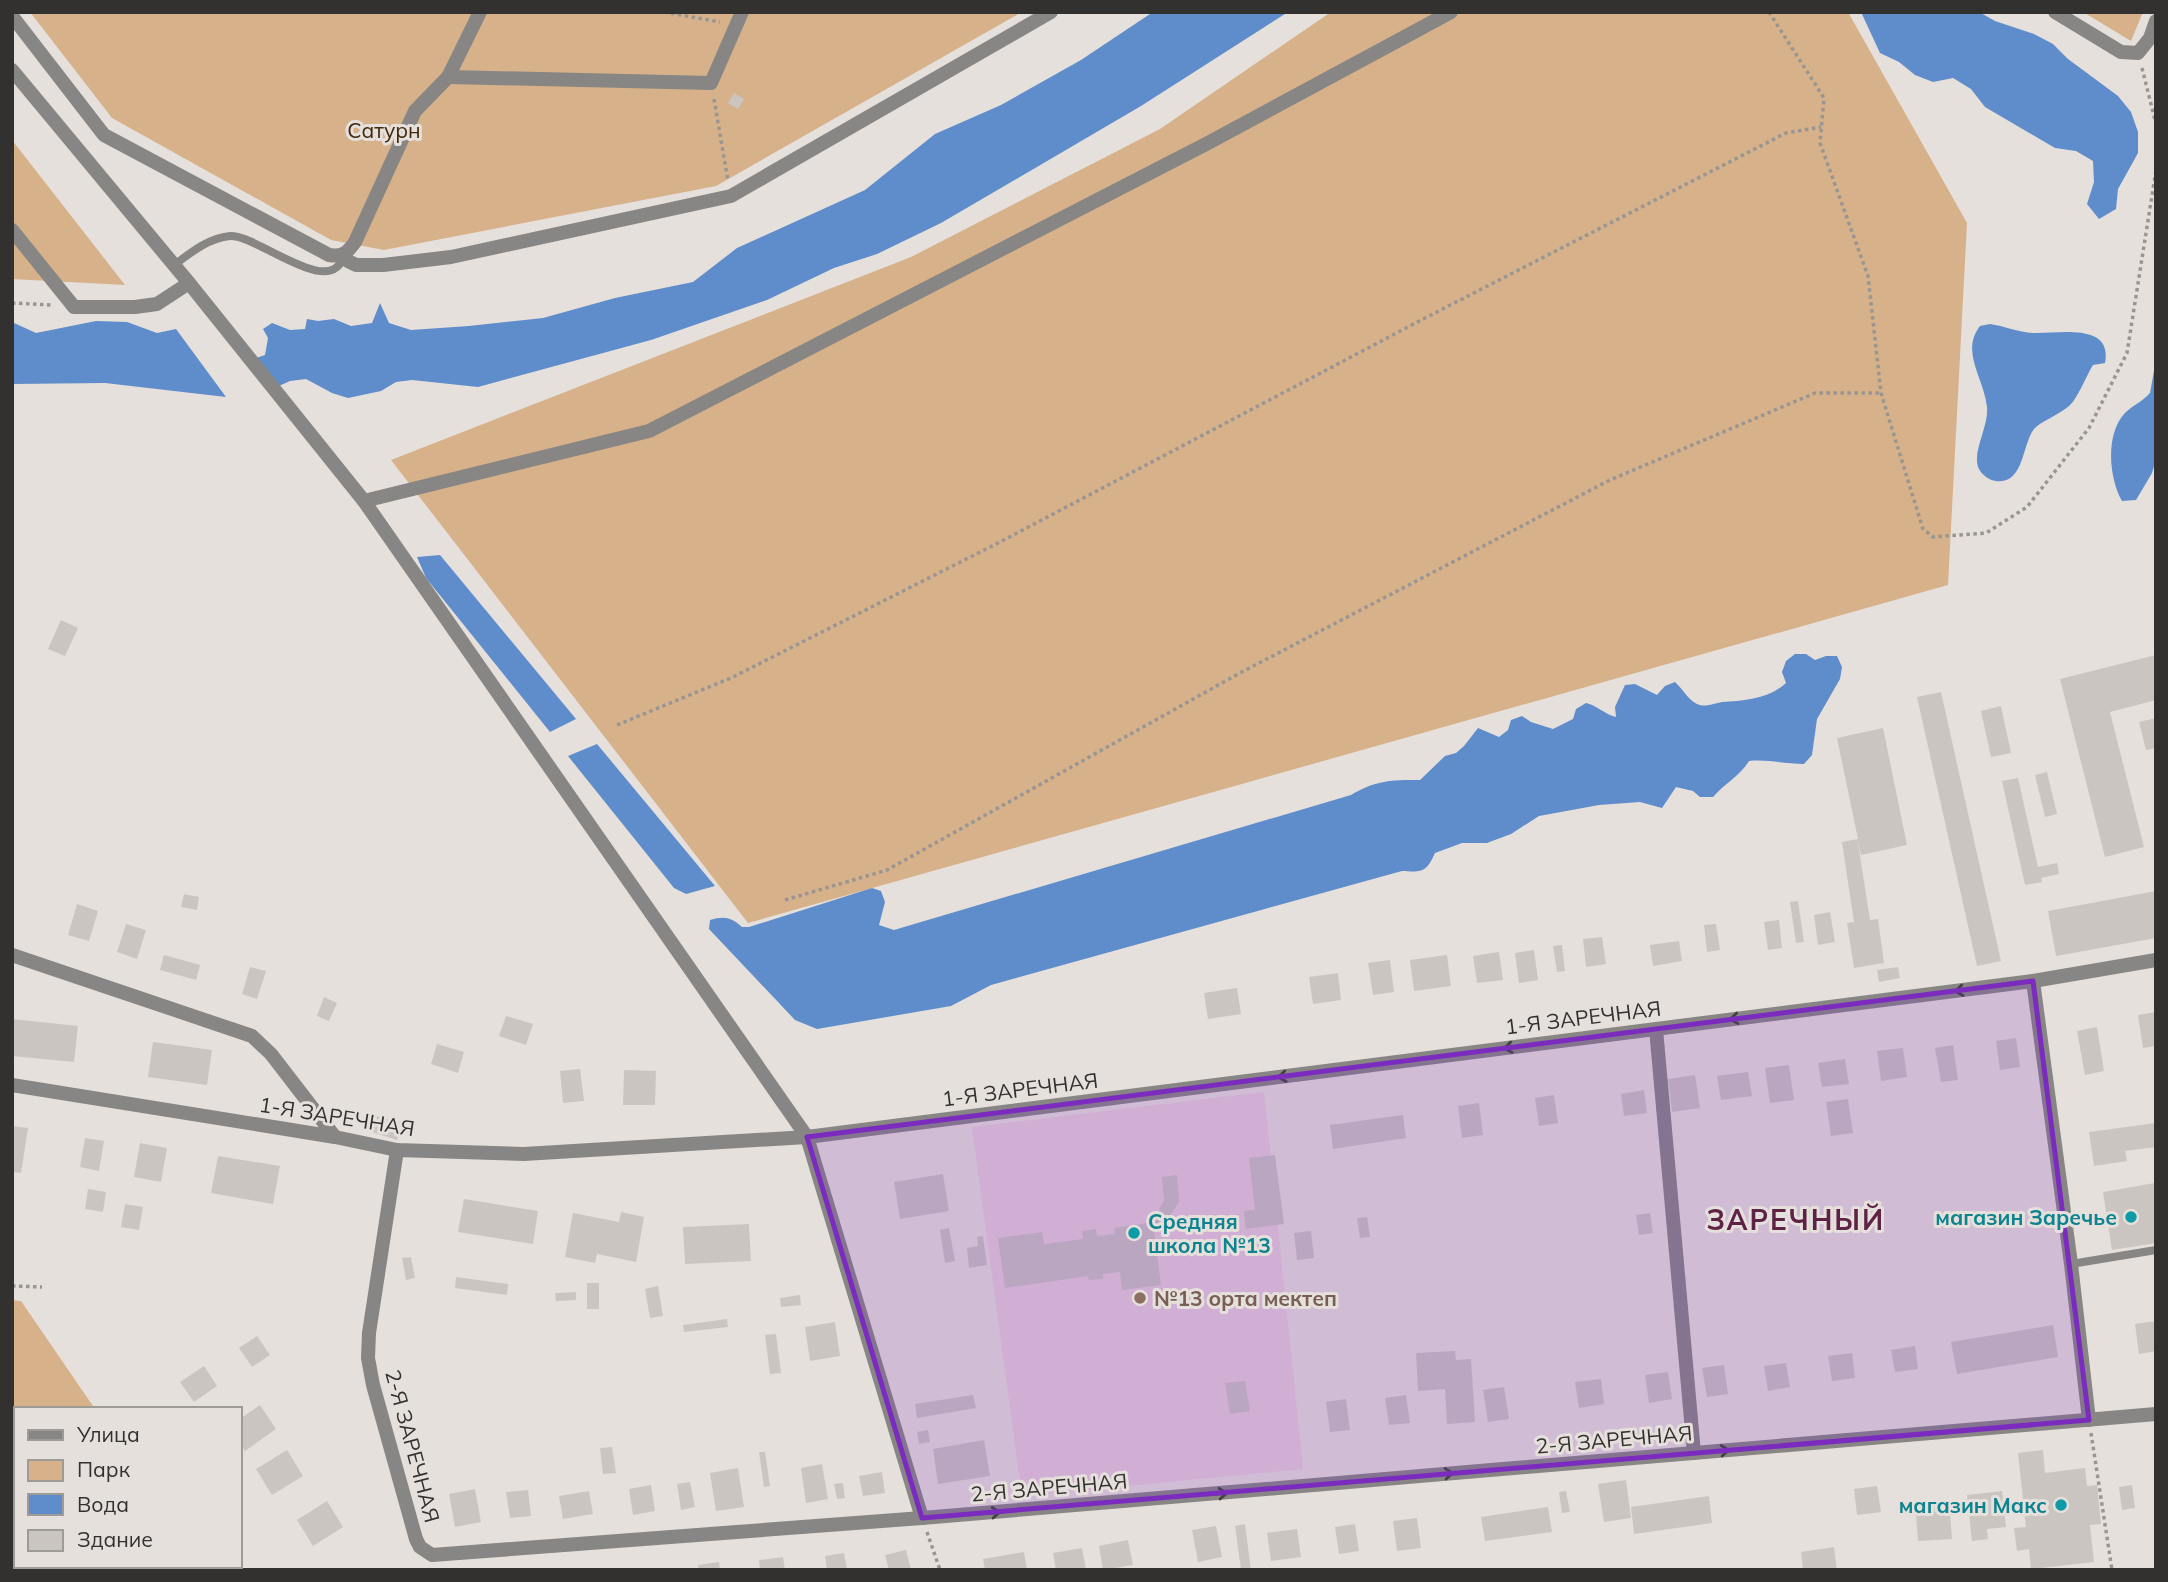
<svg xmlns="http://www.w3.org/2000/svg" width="2168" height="1582" font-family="Mulish,sans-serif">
<rect width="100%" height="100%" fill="#e5e0db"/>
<path fill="#e7cfda" d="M 1264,1092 L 1303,1469 L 1022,1496 L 972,1127 Z"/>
<g fill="#d7b18a">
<path d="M 30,12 L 1022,12 L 716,186 L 384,250 L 331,240 L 112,118 Z"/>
<path d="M 1331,12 L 1848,12 L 1967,223 L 1948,585 L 748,923 L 391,460 L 911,257 L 1160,129 Z"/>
<path d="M 2083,12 L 2143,12 L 2131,41 Z"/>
<path d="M 12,140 L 125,285 L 12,279 Z"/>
<path d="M 12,1300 L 21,1301 L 95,1409 L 16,1409 L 16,1566 L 203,1566 L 205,1570 L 12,1570 Z"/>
</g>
<g fill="#5f8cca">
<path d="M 1153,12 L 1288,12 L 1141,106 L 941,223 L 877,254 L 834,268 L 767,300 L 651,340 L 478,387 L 412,380 L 396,382 L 381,391 L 348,398 L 332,393 L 306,379 L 290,381 L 279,386 L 256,358 L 265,355 L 268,338 L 263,329 L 272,323 L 290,330 L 305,329 L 307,319 L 318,321 L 334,319 L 351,326 L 372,323 L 380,303 L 389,323 L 411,330 L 469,326 L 543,318 L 615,298 L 693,282 L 737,248 L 865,190 L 935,134 L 1001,105 L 1081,60 Z"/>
<path d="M 1861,12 L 1979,12 L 1995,21 L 2034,34 L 2053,44 L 2068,59 L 2118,96 L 2131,112 L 2138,132 L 2138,153 L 2118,189 L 2116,209 L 2099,219 L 2087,204 L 2094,182 L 2093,161 L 2076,151 L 2055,148 L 1985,107 L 1971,89 L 1953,78 L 1933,82 L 1915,75 L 1899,62 L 1880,53 Z"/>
<path d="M 96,321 L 127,322 L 157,333 L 176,329 L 226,397 L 105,383 L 12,384 L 12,322 L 36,333 Z"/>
<path d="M 1990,324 C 2004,326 2018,332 2033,333 C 2058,334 2113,322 2105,363 L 2093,365 C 2086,376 2078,398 2069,406 C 2060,414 2040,422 2034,429 C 2022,444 2024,485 1996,481 C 1989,480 1983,476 1979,469 C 1971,453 1989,427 1987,407 C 1984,378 1960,352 1980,326 Z"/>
<path d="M 2155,365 L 2156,459 L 2152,473 L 2136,500 L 2122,501 C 2109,478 2105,434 2125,413 C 2133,405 2142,402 2150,393 Z"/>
<path d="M 440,555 L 576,719 L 550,732 L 426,578 L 417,557 Z"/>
<path d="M 1795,654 L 1806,654 L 1815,660 L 1826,656 L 1837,656 L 1842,667 L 1840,679 L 1817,719 L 1812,755 L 1804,764 C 1785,764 1768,759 1749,761 C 1740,776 1725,783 1713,797 L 1700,797 L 1693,791 L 1676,787 L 1662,808 L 1640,802 L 1599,805 L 1539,816 L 1511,834 L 1487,843 L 1462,843 L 1435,853 C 1426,873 1422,872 1402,871 L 991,985 L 951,1006 L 817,1029 L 795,1020 L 709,929 L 710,920 C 724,916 731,917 742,927 L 749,927 L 872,888 L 881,891 L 885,902 L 879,925 L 894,930 L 1351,795 C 1377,780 1390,780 1420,780 L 1445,756 L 1456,753 L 1464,746 L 1478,728 L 1499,737 L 1508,730 L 1511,720 L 1522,716 L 1531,722 L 1553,729 L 1573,719 L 1576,709 L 1586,703 C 1598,706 1604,714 1616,717 L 1615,707 L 1625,685 L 1635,684 L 1657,695 L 1665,686 L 1675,682 C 1683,689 1690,703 1700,705 C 1706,707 1716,703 1722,702 C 1744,701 1769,699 1786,683 L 1782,672 L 1786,661 Z"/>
<path d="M 597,744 L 715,886 L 686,894 L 674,888 L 568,756 Z"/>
</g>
<g fill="#cac5c1">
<path d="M 734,93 L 744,99 L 738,109 L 728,103 Z"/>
<path d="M 61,620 L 78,628 L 65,656 L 48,649 Z"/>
<path d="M 2156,655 L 2156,700 L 2110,712 L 2144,847 L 2105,857 L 2060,679 Z"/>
<path d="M 1941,692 L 2001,961 L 1977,966 L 1917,697 Z"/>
<path d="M 2001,706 L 2011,753 L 1991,757 L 1981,711 Z"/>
<path d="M 2156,718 L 2156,748 L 2146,750 L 2139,722 Z"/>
<path d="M 1883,728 L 1907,845 L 1861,855 L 1858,843 L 1870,920 L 1878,919 L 1884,963 L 1854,968 L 1847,923 L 1854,922 L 1842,842 L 1858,839 L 1837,738 Z"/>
<path d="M 2047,772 L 2057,814 L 2045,817 L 2035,775 Z"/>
<path d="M 2018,778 L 2038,867 L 2057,863 L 2059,874 L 2041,878 L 2042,882 L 2025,885 L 2002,781 Z"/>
<path d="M 2156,891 L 2156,938 L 2056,956 L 2048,911 Z"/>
<path d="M 184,894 L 199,897 L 197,910 L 181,907 Z"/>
<path d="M 1798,901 L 1804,942 L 1796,943 L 1790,902 Z"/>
<path d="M 77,904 L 98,911 L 89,941 L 68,935 Z"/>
<path d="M 1830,912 L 1835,942 L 1818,945 L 1814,915 Z"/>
<path d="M 1779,920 L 1782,948 L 1768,950 L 1764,922 Z"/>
<path d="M 126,924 L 146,930 L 137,959 L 117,952 Z"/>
<path d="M 1716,924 L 1720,950 L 1707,952 L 1704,925 Z"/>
<path d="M 1602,937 L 1606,964 L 1586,967 L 1583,939 Z"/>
<path d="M 1679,941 L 1682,961 L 1653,966 L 1650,945 Z"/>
<path d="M 1562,945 L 1565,971 L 1557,972 L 1553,946 Z"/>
<path d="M 1534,950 L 1538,980 L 1519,983 L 1515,953 Z"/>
<path d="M 1499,952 L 1503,980 L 1477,983 L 1473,956 Z"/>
<path d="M 164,955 L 200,965 L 196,980 L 160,970 Z"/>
<path d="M 1447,955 L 1451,986 L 1414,991 L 1410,960 Z"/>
<path d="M 1390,960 L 1394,992 L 1373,995 L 1368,963 Z"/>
<path d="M 250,967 L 266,971 L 257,999 L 242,994 Z"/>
<path d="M 1898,967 L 1900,978 L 1879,982 L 1877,970 Z"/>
<path d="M 1338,973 L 1341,1000 L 1313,1004 L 1309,977 Z"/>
<path d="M 1237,988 L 1241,1014 L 1208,1019 L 1204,993 Z"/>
<path d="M 324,997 L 337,1003 L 329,1021 L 317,1016 Z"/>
<path d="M 2156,1012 L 2156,1046 L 2143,1048 L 2138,1015 Z"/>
<path d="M 506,1016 L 533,1024 L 526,1045 L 499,1036 Z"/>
<path d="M 12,1019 L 78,1026 L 74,1062 L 12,1056 Z"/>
<path d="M 2097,1027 L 2104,1071 L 2085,1075 L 2077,1031 Z"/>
<path d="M 2016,1038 L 2020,1067 L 2000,1070 L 1996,1041 Z"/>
<path d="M 153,1042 L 212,1050 L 207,1085 L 148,1077 Z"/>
<path d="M 437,1044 L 464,1052 L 458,1073 L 431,1064 Z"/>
<path d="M 1953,1045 L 1958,1080 L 1941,1082 L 1935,1048 Z"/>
<path d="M 1903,1048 L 1907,1077 L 1881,1081 L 1877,1051 Z"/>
<path d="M 1845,1059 L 1849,1084 L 1822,1087 L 1818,1063 Z"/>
<path d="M 1789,1065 L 1794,1100 L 1770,1103 L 1765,1068 Z"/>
<path d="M 580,1069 L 584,1101 L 563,1103 L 560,1071 Z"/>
<path d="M 624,1070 L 656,1071 L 655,1105 L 623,1105 Z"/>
<path d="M 1748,1072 L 1752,1096 L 1721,1100 L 1717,1076 Z"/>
<path d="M 1695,1075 L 1700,1108 L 1672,1112 L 1668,1079 Z"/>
<path d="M 1644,1090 L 1647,1113 L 1624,1116 L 1621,1094 Z"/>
<path d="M 1554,1095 L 1558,1123 L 1539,1126 L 1535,1098 Z"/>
<path d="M 1848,1099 L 1853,1133 L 1831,1136 L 1826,1102 Z"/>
<path d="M 1479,1103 L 1483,1135 L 1462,1138 L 1458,1106 Z"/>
<path d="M 1403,1115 L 1406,1138 L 1333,1149 L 1330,1125 Z"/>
<path d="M 377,1116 L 402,1123 L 397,1140 L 372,1132 Z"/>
<path d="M 2156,1123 L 2156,1147 L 2125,1151 L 2127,1161 L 2094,1166 L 2089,1132 Z"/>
<path d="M 12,1126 L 28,1128 L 21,1173 L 12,1172 Z"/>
<path d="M 85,1138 L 104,1141 L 99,1171 L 80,1167 Z"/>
<path d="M 140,1143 L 167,1148 L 161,1182 L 134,1177 Z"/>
<path d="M 1275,1155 L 1284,1224 L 1246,1229 L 1244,1211 L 1255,1210 L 1249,1158 Z"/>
<path d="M 218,1156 L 280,1166 L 273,1204 L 211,1193 Z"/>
<path d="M 943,1174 L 949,1211 L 900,1219 L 894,1182 Z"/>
<path d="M 1177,1175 L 1179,1202 L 1163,1226 L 1154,1232 L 1161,1285 L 1122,1290 L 1120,1272 L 1103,1274 L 1103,1279 L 1089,1280 L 1088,1276 L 1005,1288 L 998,1238 L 1042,1232 L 1044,1244 L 1083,1239 L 1082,1231 L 1096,1229 L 1097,1236 L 1115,1234 L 1114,1228 L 1153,1222 L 1164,1200 L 1162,1177 Z"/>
<path d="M 2155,1183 L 2156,1243 L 2112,1250 L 2103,1192 Z"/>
<path d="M 88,1189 L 106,1192 L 103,1212 L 85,1209 Z"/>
<path d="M 464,1199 L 538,1211 L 533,1244 L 458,1232 Z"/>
<path d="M 125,1204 L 143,1207 L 139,1230 L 121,1227 Z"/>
<path d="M 621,1212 L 644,1217 L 636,1262 L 597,1254 L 595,1263 L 565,1257 L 573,1213 L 619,1222 Z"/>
<path d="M 1650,1213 L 1653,1233 L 1639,1235 L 1636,1215 Z"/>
<path d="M 1367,1217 L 1370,1237 L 1360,1238 L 1357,1218 Z"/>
<path d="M 749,1224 L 751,1261 L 685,1264 L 683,1227 Z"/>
<path d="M 949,1228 L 955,1261 L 945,1263 L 940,1230 Z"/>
<path d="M 1311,1231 L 1314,1258 L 1297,1260 L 1294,1233 Z"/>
<path d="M 983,1236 L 987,1265 L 969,1268 L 967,1248 L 978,1246 L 977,1237 Z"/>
<path d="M 411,1257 L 415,1278 L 406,1280 L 402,1258 Z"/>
<path d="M 456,1277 L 508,1284 L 507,1295 L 455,1288 Z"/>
<rect x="587" y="1283" width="12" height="26"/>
<path d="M 658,1286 L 663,1316 L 650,1318 L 645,1289 Z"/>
<path d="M 576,1292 L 576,1300 L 556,1301 L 555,1293 Z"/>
<path d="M 800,1295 L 801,1305 L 781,1307 L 780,1298 Z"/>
<path d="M 727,1319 L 728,1327 L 684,1332 L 683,1325 Z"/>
<path d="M 2156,1321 L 2156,1351 L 2139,1354 L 2135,1324 Z"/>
<path d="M 835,1322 L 840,1356 L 810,1361 L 805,1327 Z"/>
<path d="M 2053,1325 L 2058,1357 L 1957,1374 L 1951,1342 Z"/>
<path d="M 776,1334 L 781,1373 L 770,1374 L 765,1335 Z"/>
<path d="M 257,1336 L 270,1355 L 252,1367 L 239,1348 Z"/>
<path d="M 1915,1346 L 1918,1369 L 1895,1372 L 1891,1350 Z"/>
<path d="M 1455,1351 L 1456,1360 L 1471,1359 L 1475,1422 L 1447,1424 L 1445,1389 L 1418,1391 L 1416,1353 Z"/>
<path d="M 1852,1353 L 1855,1378 L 1832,1381 L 1828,1356 Z"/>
<path d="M 1786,1363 L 1790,1387 L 1768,1391 L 1764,1366 Z"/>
<path d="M 1724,1365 L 1728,1394 L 1707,1397 L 1702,1368 Z"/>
<path d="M 204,1366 L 217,1386 L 194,1402 L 180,1382 Z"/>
<path d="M 1668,1372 L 1672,1399 L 1649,1403 L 1645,1375 Z"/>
<path d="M 1601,1379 L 1604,1404 L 1579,1408 L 1575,1382 Z"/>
<path d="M 1245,1381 L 1250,1411 L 1230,1414 L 1225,1383 Z"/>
<path d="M 1504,1387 L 1509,1419 L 1488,1422 L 1483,1390 Z"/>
<path d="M 973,1395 L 976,1408 L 917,1418 L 915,1404 Z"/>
<path d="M 1406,1395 L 1410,1423 L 1389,1425 L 1385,1398 Z"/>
<path d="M 1346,1399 L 1350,1430 L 1330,1432 L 1326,1402 Z"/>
<path d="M 260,1405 L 276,1429 L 245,1451 L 240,1443 L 240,1419 Z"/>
<path d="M 928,1430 L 930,1442 L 919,1444 L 917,1432 Z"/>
<path d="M 984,1440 L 990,1476 L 938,1484 L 933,1449 Z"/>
<path d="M 612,1447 L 616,1473 L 603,1474 L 600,1448 Z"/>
<path d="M 287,1450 L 303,1476 L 272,1495 L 256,1469 Z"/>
<path d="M 2043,1450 L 2045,1473 L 2085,1468 L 2087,1486 L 2097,1485 L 2101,1524 L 2090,1525 L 2094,1562 L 2031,1569 L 2029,1549 L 2017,1551 L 2014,1528 L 2026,1527 L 2018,1453 Z"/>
<path d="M 759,1452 L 765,1452 L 770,1486 L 764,1487 Z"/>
<path d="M 822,1464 L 828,1499 L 806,1503 L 801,1468 Z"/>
<path d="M 738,1468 L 744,1507 L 716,1511 L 710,1473 Z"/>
<path d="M 882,1472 L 885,1493 L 863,1496 L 859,1476 Z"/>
<path d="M 1626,1480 L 1631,1518 L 1604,1522 L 1598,1484 Z"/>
<path d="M 690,1482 L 695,1507 L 681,1510 L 677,1484 Z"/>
<path d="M 843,1483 L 845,1498 L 837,1499 L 834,1484 Z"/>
<path d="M 651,1485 L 655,1511 L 633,1515 L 629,1489 Z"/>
<path d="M 2132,1485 L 2135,1508 L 2122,1510 L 2119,1487 Z"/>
<path d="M 1877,1486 L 1881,1512 L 1857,1515 L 1854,1489 Z"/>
<path d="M 475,1489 L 481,1522 L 455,1527 L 449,1494 Z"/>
<path d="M 528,1490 L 531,1516 L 510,1518 L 506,1492 Z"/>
<path d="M 589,1491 L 593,1514 L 563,1519 L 559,1496 Z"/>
<path d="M 1566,1491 L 1570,1512 L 1562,1513 L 1559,1492 Z"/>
<path d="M 2002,1491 L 2006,1527 L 1987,1529 L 1988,1539 L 1972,1541 L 1967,1495 Z"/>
<path d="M 1709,1496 L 1712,1523 L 1634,1534 L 1631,1507 Z"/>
<path d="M 1949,1500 L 1952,1539 L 1918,1541 L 1915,1502 Z"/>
<path d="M 327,1501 L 343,1527 L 313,1546 L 297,1520 Z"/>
<path d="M 1548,1507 L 1552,1532 L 1485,1541 L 1481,1517 Z"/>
<path d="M 1417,1518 L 1421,1548 L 1397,1551 L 1393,1521 Z"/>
<path d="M 1245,1524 L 1251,1570 L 1241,1570 L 1235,1526 Z"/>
<path d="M 1355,1524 L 1359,1551 L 1339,1554 L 1335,1527 Z"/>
<path d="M 1216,1526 L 1222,1557 L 1198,1562 L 1192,1530 Z"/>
<path d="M 1297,1529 L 1301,1557 L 1271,1561 L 1267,1533 Z"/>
<path d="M 1128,1540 L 1133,1565 L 1103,1570 L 1099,1546 Z"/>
<path d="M 1834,1547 L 1837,1570 L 1803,1570 L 1801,1552 Z"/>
<path d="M 1082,1548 L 1086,1570 L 1056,1570 L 1053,1553 Z"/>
<path d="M 906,1550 L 911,1570 L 889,1570 L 885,1555 Z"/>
<path d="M 1024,1552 L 1027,1570 L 985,1570 L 983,1559 Z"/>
<path d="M 844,1553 L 847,1570 L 827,1570 L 825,1556 Z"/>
<path d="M 783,1557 L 785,1570 L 760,1570 L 759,1560 Z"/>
<path d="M 719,1562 L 720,1570 L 699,1570 L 698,1565 Z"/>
</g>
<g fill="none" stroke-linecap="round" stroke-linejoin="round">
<g stroke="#999692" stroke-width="3.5" stroke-dasharray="3.5 3.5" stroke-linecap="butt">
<path d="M 664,12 L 720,22"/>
<path d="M 1769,12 L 1824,98 L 1820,143 L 1868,276 L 1881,393 L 1923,529 L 1933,537 L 1986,533 L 2027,507 L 2089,428 L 2127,353 L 2156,170"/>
<path d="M 2142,68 L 2156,124"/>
<path d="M 714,99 L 728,181"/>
<path d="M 12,303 L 52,305"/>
<path d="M 617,725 L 731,678 L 1000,542 L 1425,318 L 1786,133 L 1821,127"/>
<path d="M 785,900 L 887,870 L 1238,674 L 1610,480 L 1815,393 L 1881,393"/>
<path d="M 12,1286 L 42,1287"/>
<path d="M 2091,1433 L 2112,1570"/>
<path d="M 927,1532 L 940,1570"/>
</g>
<g stroke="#878684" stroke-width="8">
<path d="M 173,266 C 190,253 208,238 230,236 C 259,235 331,301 344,255"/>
<path d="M 2071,1264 L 2156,1250"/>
</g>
<g stroke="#878684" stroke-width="14">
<path d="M 2055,12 L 2121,52 L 2138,53 L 2150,38 L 2156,21"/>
<path d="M 12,16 L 104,135 L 329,255 C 343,257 347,253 355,242 L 415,111 L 448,77 L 480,12"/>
<path d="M 12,70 L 189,283 L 364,501 L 807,1137 L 922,1518"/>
<path d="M 448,77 L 711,83 L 742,12"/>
<path d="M 12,230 L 74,307 L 135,307 L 157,304 L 189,283"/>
<path d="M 344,255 L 348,261 L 356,265 L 383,265 L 451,257 L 731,196 L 1051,12"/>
<path d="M 364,501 L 649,431 L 1208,143 L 1451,12"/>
<path d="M 12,955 L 252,1036 L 271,1054 L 335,1137"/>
<path d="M 2033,981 L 2071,1264 L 2089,1420"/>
<path d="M 1656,1029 L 1694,1453"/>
<path d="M 12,1085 L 335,1137 L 397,1150 L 524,1154 L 807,1137 L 2033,981 L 2156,960"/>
<path d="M 397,1150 L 369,1333 L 368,1358 L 373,1385 L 416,1539 L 420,1547 L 432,1555 L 922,1518 L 2156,1414"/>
</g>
</g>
<defs><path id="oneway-shaft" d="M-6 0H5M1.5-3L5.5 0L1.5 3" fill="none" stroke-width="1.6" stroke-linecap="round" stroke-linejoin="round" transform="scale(1.75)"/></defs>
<g stroke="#444240">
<use href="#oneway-shaft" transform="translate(1965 990) rotate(173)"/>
<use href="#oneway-shaft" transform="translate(1740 1018) rotate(173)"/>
<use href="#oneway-shaft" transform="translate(1514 1047) rotate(173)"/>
<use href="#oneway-shaft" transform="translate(1288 1076) rotate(173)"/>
<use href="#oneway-shaft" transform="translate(1719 1451) rotate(-5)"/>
<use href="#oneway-shaft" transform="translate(1443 1474) rotate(-5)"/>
<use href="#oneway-shaft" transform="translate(1217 1494) rotate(-5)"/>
<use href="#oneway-shaft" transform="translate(990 1513) rotate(-5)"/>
</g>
<path fill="#7b2cbf" fill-opacity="0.2" stroke="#7b2cbf" stroke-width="5" stroke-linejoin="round" d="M 2033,981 L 2089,1420 L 922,1518 L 807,1137 Z"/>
<g fill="#0f9aa8" stroke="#e5e0db" stroke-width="2.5">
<circle cx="2131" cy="1217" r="7"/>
<circle cx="1134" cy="1233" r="7"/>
<circle cx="2061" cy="1505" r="7"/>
</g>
<circle fill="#8d6e63" stroke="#e5e0db" stroke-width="2.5" cx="1140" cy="1298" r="7"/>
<g text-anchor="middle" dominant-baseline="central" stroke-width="6" stroke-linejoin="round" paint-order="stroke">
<g font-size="21" fill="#40280c" stroke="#e5e0db">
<text x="384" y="130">Сатурн</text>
</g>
<g font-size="21" fill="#33312f" stroke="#e5e0db">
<text transform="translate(1583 1017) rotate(-7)">1-Я ЗАРЕЧНАЯ</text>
<text transform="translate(1020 1089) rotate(-7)">1-Я ЗАРЕЧНАЯ</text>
<text transform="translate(337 1116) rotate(9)">1-Я ЗАРЕЧНАЯ</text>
<text transform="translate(1614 1439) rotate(-5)">2-Я ЗАРЕЧНАЯ</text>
<text transform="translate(413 1446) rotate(75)">2-Я ЗАРЕЧНАЯ</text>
<text transform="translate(1049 1487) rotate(-5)">2-Я ЗАРЕЧНАЯ</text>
</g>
<g font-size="21" font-weight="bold" fill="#0d838f" stroke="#e5e0db" text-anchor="end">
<text x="2117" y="1217">магазин Заречье</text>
<text x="1148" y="1221" text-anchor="start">Средняя<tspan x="1148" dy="24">школа №13</tspan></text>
<text x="2047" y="1505">магазин Макс</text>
</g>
<g font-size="21" font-weight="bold" fill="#785e54" stroke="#e5e0db" text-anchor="start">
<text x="1154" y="1298">№13 орта мектеп</text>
</g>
<g font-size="28" font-weight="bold" letter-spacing="2" fill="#5f2247" stroke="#e5e0db">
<text x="1796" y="1219">ЗАРЕЧНЫЙ</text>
</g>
</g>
<rect width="2168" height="1582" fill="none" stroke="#33312f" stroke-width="28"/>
<rect x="14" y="1407" width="228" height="161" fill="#e5e0db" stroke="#9e9a96" stroke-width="2"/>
<rect x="28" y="1430" width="35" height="10" fill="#878684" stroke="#9e9a96" stroke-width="2"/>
<text x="77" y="1442" font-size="21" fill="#33312f">Улица</text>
<rect x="28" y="1460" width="35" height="21" fill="#d7b18a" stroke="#9e9a96" stroke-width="2"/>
<text x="77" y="1477" font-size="21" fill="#33312f">Парк</text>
<rect x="28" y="1494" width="35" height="21" fill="#5f8cca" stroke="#9e9a96" stroke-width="2"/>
<text x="77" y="1512" font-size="21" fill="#33312f">Вода</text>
<rect x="28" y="1530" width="35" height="21" fill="#cac5c1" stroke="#9e9a96" stroke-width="2"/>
<text x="77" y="1547" font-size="21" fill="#33312f">Здание</text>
</svg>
